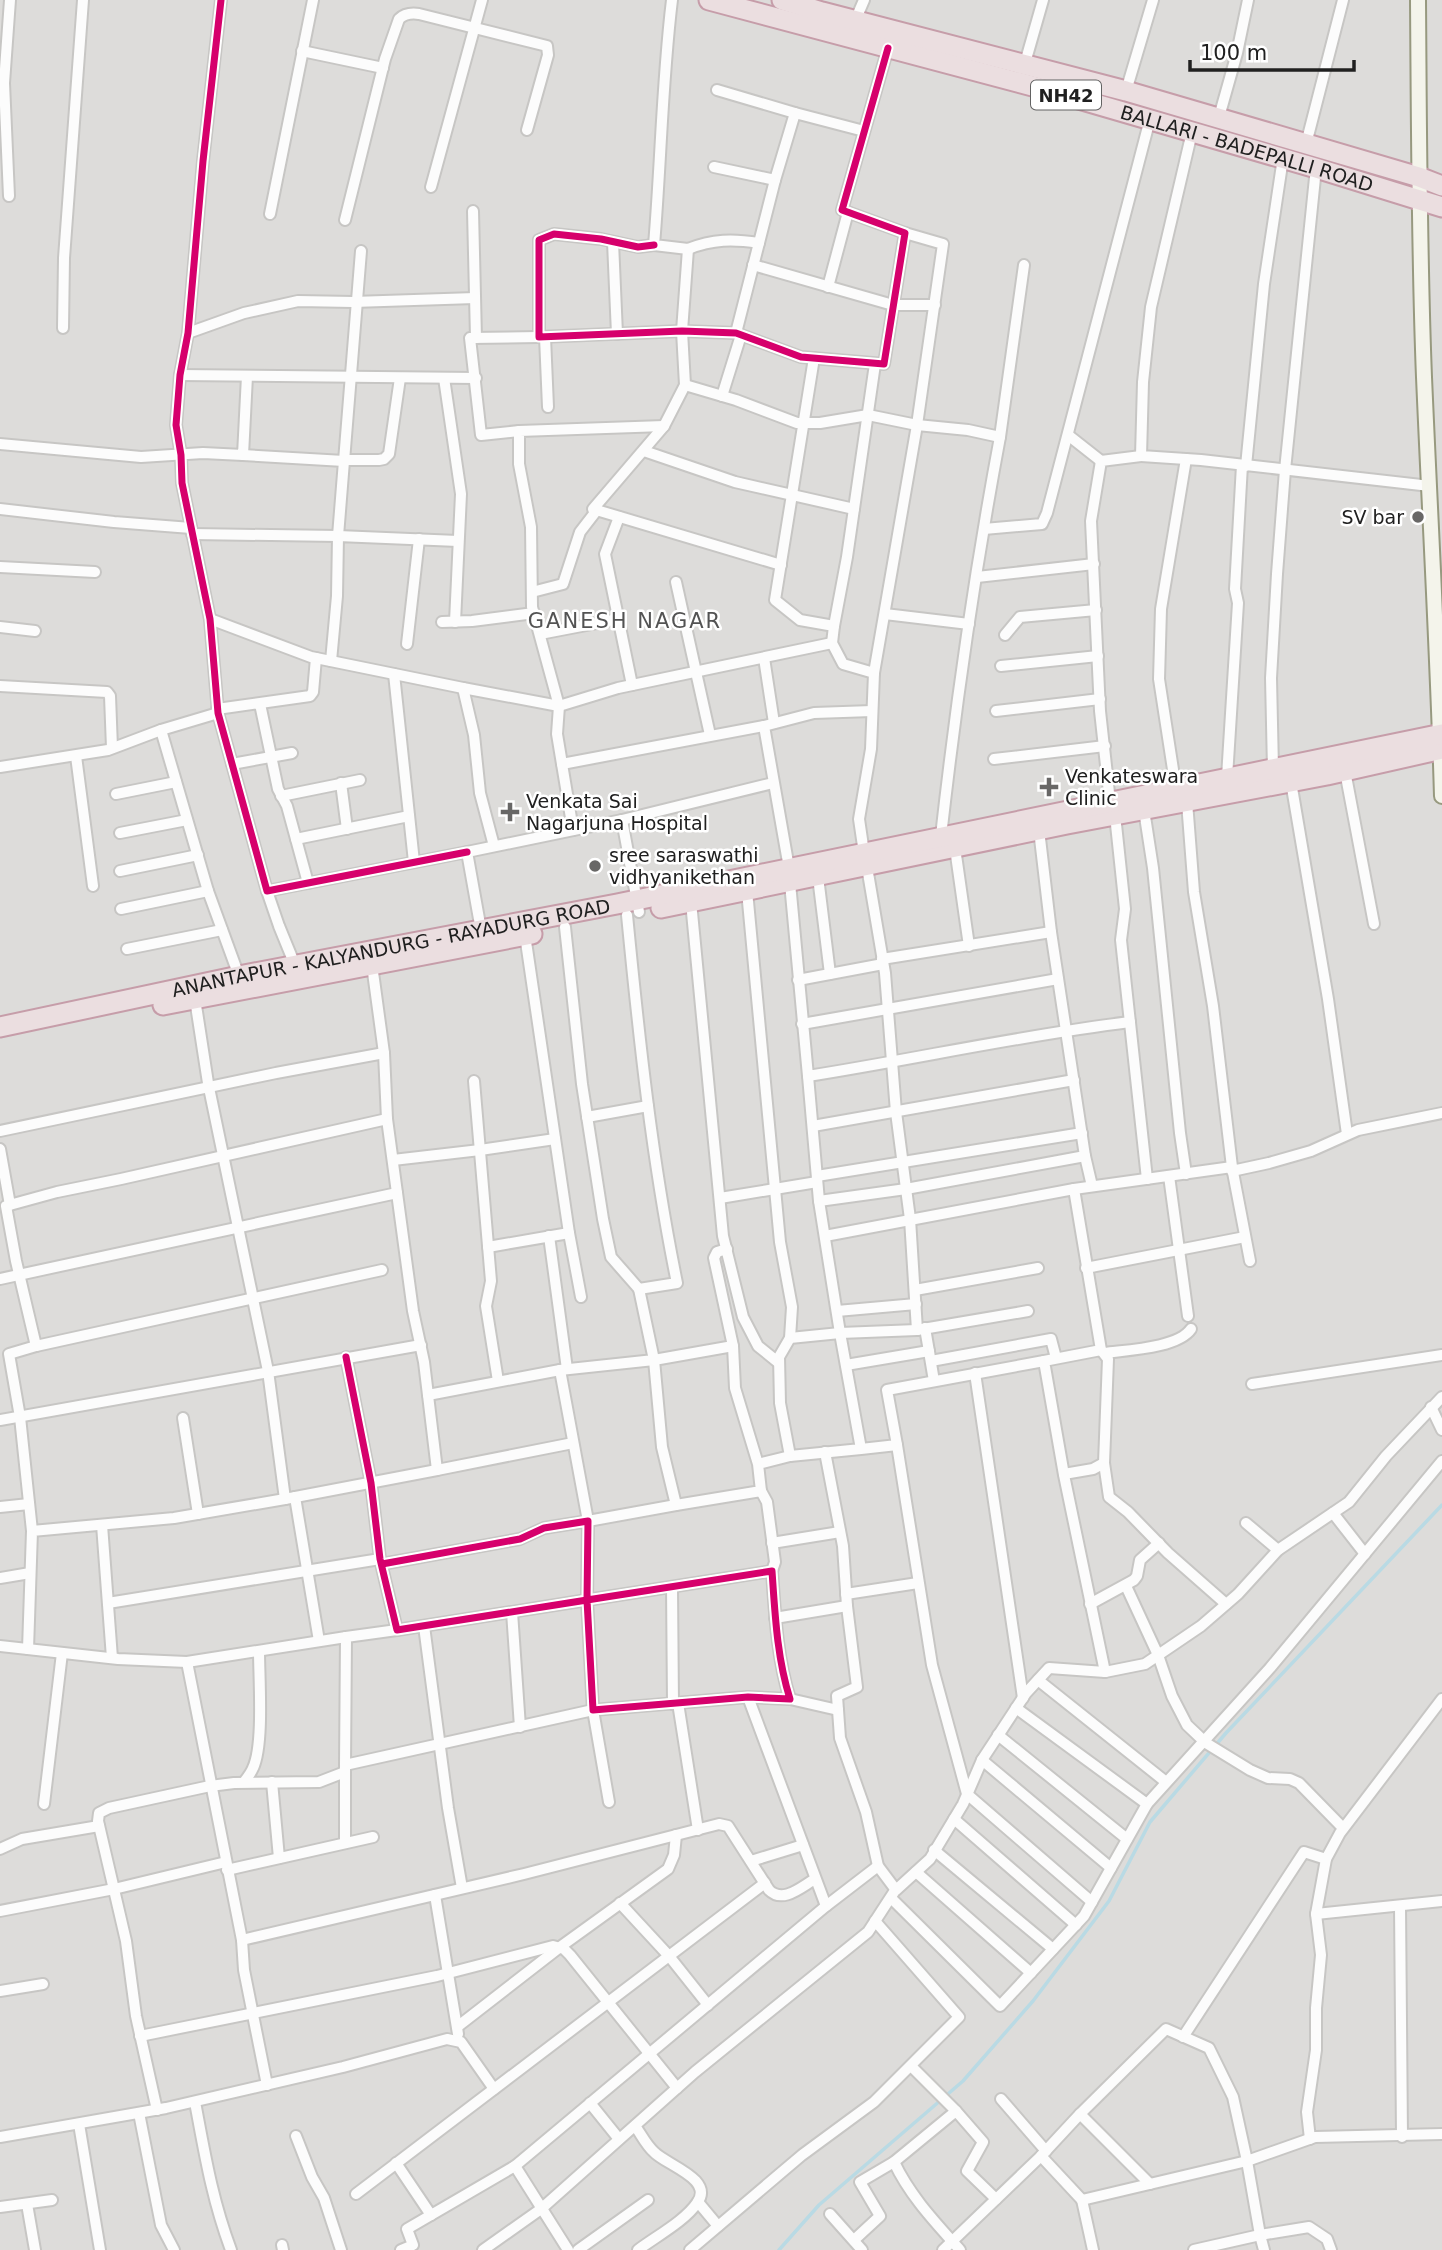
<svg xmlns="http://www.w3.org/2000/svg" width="1442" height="2250" font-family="'DejaVu Sans',sans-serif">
<rect width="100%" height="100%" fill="#eeece8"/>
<rect fill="#dddcda" x="0" y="0" width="1442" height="2250"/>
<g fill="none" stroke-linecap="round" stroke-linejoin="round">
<path stroke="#b9dae4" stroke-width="3.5" d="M 779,2250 L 819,2205 L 963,2081 L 1033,2001 L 1109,1901 L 1150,1822 L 1226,1733 L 1442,1505"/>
<defs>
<g id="street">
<path d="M 221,0 L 203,161 L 188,333 L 180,375 L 176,425 L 181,455 L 182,483 L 210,619 L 218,713 L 267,891 L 467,852"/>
<path d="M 672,0 C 662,81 661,163 654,245 L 688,249 L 682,331 L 685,385 L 664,426 L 593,509 L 781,565"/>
<path d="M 855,21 L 864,0"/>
<path d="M 302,51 L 383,68"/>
<path d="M 1025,63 L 1043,0"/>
<path d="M 717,90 L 795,113"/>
<path d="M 1126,91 L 1153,0"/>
<path d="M 1219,117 L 1237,53 L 1248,0"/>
<path d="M 1192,132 L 1151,307 L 1143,382 L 1141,456 L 1201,460 L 1430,486"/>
<path d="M 1306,144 L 1343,0"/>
<path d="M 714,167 L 775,180 L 795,113 L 864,131"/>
<path d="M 431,187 L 482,0"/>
<path d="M 9,196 L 4,83 L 10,0"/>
<path d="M 473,211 L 476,338"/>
<path d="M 270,214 L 313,0"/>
<path d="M 345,220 L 385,59 L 399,19 C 405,13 412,13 419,14 L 547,46 L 548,55 L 527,130"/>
<path d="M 613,242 L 617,334"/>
<path d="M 654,245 L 638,247 L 601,239 L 554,234 L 539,240 L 539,337 L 682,331 L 736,333 L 801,357 L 884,364 L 905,233 L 842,210 L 888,48"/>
<path d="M 688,249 C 713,239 733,239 759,243"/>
<path d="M 753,265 L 893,305 L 935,305"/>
<path d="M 828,287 L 848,212"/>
<path d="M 63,328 L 64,258 L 83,0"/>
<path d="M 188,333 L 244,313 L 298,301 L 353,302 L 475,298"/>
<path d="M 736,333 L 775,180"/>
<path d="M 545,337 L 548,407"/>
<path d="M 814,358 L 775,600 L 800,620 L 834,626 L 832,643 L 843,664 L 874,673 L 871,749 L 859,819 L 864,853"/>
<path d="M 180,375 L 476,378"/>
<path d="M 444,378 L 461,494 L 455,622"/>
<path d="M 685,385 L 736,400 L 797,423 L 820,423 L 868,415 L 917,425 L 968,430 L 1000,437 C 975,570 956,703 941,836"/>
<path d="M 722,396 L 741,335"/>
<path d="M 519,431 L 481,435 L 470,338 L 539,337"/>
<path d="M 1068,435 L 1101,461"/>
<path d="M 1000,437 L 1024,265"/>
<path d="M 0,444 L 141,457 L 203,453 L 243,455 L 247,376"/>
<path d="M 644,451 L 735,482 L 854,509"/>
<path d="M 344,460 L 379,460 L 384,459 L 389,454 L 400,378"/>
<path d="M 344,461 L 361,251"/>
<path d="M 1246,466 L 1264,284 L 1283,158"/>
<path d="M 0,509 L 114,522 L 191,528"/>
<path d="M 619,517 L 605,554 L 632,685"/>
<path d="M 984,529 L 1042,524 L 1047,513 L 1150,119"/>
<path d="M 192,534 L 338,536 L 344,461 L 243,455"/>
<path d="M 0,567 L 95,572"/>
<path d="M 977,577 L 1094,564"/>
<path d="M 676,582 L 710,735"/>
<path d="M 532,592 L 563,584 L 580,532 L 597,510"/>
<path d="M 885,614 L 969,624"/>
<path d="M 210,619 L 311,657 L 463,688"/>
<path d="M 442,622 L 472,621 L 534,613"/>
<path d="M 834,626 L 847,557 L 875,364"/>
<path d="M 0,627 L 35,631"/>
<path d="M 540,634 L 618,619"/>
<path d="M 1005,635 L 1020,617 L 1096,610"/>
<path d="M 407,644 L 419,539"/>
<path d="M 764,658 L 774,723"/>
<path d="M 331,661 L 337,596 L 338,536 L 458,541"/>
<path d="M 1001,666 L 1098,656"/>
<path d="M 874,673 L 917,425 L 943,244 L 905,233"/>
<path d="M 394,674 L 414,862"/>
<path d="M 0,686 L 107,692 L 110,696 L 112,748"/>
<path d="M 260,704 L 278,789 L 287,806 L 308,883"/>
<path d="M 217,709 L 310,696 L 313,692 L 316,658"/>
<path d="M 996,711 L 1100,699"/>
<path d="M 218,713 L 161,730 L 208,891 L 239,976"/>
<path d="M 76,756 L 93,886"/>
<path d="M 994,759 L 1105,746"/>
<path d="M 232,764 L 292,753"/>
<path d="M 562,764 L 764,726"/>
<path d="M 0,767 L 108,750 L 161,730"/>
<path d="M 1273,769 L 1271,678 L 1277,574 L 1285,470 L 1316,168"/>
<path d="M 1345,771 L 1374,924"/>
<path d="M 1227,777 L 1238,603 L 1235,589 L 1242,465"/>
<path d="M 1291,782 L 1328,999 L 1347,1134"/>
<path d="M 341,783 L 347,829"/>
<path d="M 1176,789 L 1159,679 L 1161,609 L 1186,459"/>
<path d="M 116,794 L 176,782"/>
<path d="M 281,796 L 360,780"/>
<path d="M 1110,802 L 1100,711 L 1091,521 L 1101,461 L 1141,456"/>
<path d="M 1187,802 L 1194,892 L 1213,1006 L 1232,1167 L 1250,1261"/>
<path d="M 1144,810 L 1153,868 L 1180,1133 L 1186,1174"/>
<path d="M 1115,815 L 1125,909 L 1121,940 L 1147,1179"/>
<path d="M 622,820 L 639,912"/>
<path d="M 573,830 L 557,734 L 559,706 L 532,607 L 531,527 L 519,464 L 519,431 L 664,426"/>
<path d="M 120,833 L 187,820"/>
<path d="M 296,839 L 409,816"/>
<path d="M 494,846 L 480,793 L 474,735 L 463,688 L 559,706 L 618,688 L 832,643"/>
<path d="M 955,848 L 969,946"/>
<path d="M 867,867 L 885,973 L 896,1112 L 910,1219 L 917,1330 L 1028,1311"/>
<path d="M 789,868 L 764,726 L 814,713 L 872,711"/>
<path d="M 120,871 L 198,855"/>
<path d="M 818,877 L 830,974"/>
<path d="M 790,883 L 808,1076 C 916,1059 1022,1035 1130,1022"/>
<path d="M 267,891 L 279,926 L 297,970"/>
<path d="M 747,891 L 780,1242 L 792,1307 L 790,1338"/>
<path d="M 691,902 L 723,1236 L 743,1317 L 758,1346 L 779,1363"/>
<path d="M 121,909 L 208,891"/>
<path d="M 627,915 C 639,1038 652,1161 677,1283 L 639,1289 L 654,1360 L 560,1370 L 588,1521 L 676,1505"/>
<path d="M 565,927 L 582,1084 L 603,1219 L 611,1257 L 639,1289"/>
<path d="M 481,930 L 467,852 L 622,820 L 773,783"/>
<path d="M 525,935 L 569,1233 L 581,1297"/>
<path d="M 127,949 L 222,930"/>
<path d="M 882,959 L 1051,932"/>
<path d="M 372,965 L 384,1053 L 387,1119 L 413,1311 L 424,1362 L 437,1470 L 573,1443"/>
<path d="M 798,980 L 883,964"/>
<path d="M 195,999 L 208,1083 L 268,1371 L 285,1499 L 437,1470"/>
<path d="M 802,1024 L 1058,979"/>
<path d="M 808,1076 L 819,1201 L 840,1333 L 917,1330"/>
<path d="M 474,1081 L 491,1281 L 486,1306 L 498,1381"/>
<path d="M 587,1117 L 648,1106"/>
<path d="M 813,1126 L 1074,1080"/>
<path d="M 0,1131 L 276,1073 L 384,1053"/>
<path d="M 0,1149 L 10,1205"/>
<path d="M 1085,1156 L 1092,1186"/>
<path d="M 393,1160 L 480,1150 L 555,1139"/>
<path d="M 1232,1171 L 1269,1163 L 1311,1151 L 1358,1130 L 1442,1113"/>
<path d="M 817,1176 L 1082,1133"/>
<path d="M 1169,1176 L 1188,1316"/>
<path d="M 1074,1189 L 1101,1350 L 1044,1361 L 1064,1475 L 1105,1672"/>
<path d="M 720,1198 L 817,1182"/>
<path d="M 819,1201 L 906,1189 L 1085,1156 L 1051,932 L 1039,830"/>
<path d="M 549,1236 L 567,1369"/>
<path d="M 825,1236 L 1074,1189 L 1232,1167"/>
<path d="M 488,1247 L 569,1233"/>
<path d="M 727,1249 L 717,1252 L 714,1258 L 733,1346"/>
<path d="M 1086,1268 L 1245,1237"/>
<path d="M 0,1279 L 397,1193"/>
<path d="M 915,1290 L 1038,1268"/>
<path d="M 837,1311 L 916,1304"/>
<path d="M 925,1328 L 934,1381"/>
<path d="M 36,1346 L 382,1270"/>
<path d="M 1105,1353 C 1127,1350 1178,1348 1191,1329"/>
<path d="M 346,1357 L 371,1483 L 380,1559 L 397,1630 L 587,1600 L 593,1710 L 748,1697 L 790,1699 C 777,1658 775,1614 772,1571 L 587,1600 L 588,1521 L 544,1528 L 520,1539 L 382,1564"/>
<path d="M 931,1361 L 1051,1339 L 1056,1358"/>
<path d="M 846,1365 L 929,1351"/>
<path d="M 975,1373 L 1023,1698"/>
<path d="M 1252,1384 L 1442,1355"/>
<path d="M 428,1395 L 560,1370"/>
<path d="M 1431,1407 L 1442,1430"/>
<path d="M 183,1418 L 198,1514"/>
<path d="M 0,1420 L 421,1345"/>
<path d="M 897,1445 L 932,1665 L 967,1794 L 1092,1902"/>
<path d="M 861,1449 L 790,1456 L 780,1403 L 779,1357 L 790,1338 L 840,1333 L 861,1449 L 897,1445 L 887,1390 L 1044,1361"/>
<path d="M 825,1452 L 843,1546 L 847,1606 L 857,1687 L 837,1696 L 840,1738 L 866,1812 L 878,1866 L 896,1890 L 930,1859 L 963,1804 L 982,1760 L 1026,1693 L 1049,1668 L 1105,1672 L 1145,1664 L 1201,1626 L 1238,1594 L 1278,1550 L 1349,1502 L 1386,1456 L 1442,1397"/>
<path d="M 1104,1463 L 1109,1497 L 1128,1512 L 1168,1553 L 1226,1604"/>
<path d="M 758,1464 L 761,1491 L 676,1505 L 662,1447 L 654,1360 L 733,1346 L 735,1388 L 758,1464 L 790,1456"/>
<path d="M 1064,1474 L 1093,1469 L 1104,1463 L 1108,1359 L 1101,1350"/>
<path d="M 761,1491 L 767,1502 L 775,1562 L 772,1571"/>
<path d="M 295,1497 L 319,1641"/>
<path d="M 0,1507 L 29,1504"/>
<path d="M 1333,1513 L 1365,1554"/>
<path d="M 1246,1523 L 1278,1550"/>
<path d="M 102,1525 L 112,1658"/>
<path d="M 32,1531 L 20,1417 L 9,1354 L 36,1346 L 16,1261 L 6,1206 L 57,1192 L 121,1179 L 387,1119"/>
<path d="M 772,1543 L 840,1532"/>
<path d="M 0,1578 L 30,1573"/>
<path d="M 1126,1586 L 1158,1655 L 1172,1696 L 1187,1725 L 1206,1743 L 1250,1770 L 1268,1778 L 1290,1779 L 1299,1783 L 1343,1828"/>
<path d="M 672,1587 L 673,1704"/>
<path d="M 846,1594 L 918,1583"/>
<path d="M 108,1603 L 380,1559"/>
<path d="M 1090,1604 L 1134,1580 L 1137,1576 L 1140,1560 L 1159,1543"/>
<path d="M 512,1612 L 520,1727"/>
<path d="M 775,1618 L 847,1606"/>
<path d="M 424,1626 L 448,1808 L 462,1888"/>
<path d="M 397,1630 L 346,1637 L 345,1765 L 593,1710 L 609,1802"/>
<path d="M 346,1637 L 187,1662 L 242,1940 L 524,1874 L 719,1824 L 728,1826 L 769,1890 C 783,1904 801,1887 815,1879"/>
<path d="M 0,1646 L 118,1659 L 187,1662"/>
<path d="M 28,1649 L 32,1531 L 174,1518 L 285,1499"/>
<path d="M 1038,1680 L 1166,1782"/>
<path d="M 748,1697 L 826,1906"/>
<path d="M 790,1699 L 838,1710"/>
<path d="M 678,1703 L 698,1830"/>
<path d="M 1016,1708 L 1147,1804"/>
<path d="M 998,1735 L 1127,1839"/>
<path d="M 982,1760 L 1111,1868"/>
<path d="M 244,1782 C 247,1778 251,1773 253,1768 C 264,1745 259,1678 259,1651"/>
<path d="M 272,1782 L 279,1858"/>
<path d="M 44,1804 L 62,1653"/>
<path d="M 954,1819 L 1076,1925"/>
<path d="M 345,1843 L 345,1767"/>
<path d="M 0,1849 L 22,1839 L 99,1826"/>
<path d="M 934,1850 L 1053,1949"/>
<path d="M 751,1861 L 803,1845"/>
<path d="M 227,1870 L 373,1837"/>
<path d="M 916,1872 L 1031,1973"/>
<path d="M 435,1895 L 458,2034"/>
<path d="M 891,1898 L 1000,2006 L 1084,1916 L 1147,1804 L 1270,1668 L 1442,1461"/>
<path d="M 620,1903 L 669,1956 L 708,2005"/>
<path d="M 1400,1906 L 1402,2137"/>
<path d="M 0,1911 L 114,1889 L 226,1862"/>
<path d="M 1316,1914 L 1442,1901"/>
<path d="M 242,1940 L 244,1970 L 267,2085"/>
<path d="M 0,1991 L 43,1984"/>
<path d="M 457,2027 L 560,1947 L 668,1869 L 674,1855 L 676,1835"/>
<path d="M 140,2036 L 437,1976 L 553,1946 L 564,1949 L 570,1955 L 677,2088"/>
<path d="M 1183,2037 L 1304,1852 L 1326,1859"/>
<path d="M 911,2066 L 956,2111"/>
<path d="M 1001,2099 L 1046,2151"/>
<path d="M 195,2102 C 205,2155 212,2199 231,2250"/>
<path d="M 590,2103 L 619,2139"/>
<path d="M 157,2110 L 136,2016 L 126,1941 L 98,1821 L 99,1813 L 109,1808 L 210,1786 L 234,1783 L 319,1782 L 345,1772"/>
<path d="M 139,2113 L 161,2225 L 174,2250"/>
<path d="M 1080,2114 L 1150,2184"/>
<path d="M 79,2124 L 100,2250"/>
<path d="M 635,2126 C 641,2134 646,2145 654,2152 C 666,2165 715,2179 697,2203 C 685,2221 655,2237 638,2250"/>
<path d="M 296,2136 L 312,2177 L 324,2198 L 341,2250"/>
<path d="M 0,2137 L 166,2108 L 343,2067 L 447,2039 L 461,2042 L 494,2089"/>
<path d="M 1310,2139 L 1307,2112 L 1316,2050 L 1316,2008 L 1321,1955 L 1316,1914 L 1326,1859 L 1340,1833 L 1442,1699"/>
<path d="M 1041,2156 L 1082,2200"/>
<path d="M 894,2162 L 956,2111 L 983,2142 L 967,2171 L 996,2199"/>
<path d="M 396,2163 L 431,2215"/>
<path d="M 515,2166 L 568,2250"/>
<path d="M 356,2194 L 765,1883"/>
<path d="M 698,2202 L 718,2226"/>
<path d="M 27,2204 L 35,2250"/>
<path d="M 0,2207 L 52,2200"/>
<path d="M 830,2214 L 862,2250"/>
<path d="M 854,2240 L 880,2216 L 860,2182 L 894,2162 C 910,2196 935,2222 960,2250"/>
<path d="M 282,2245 L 283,2250"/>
<path d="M 401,2250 L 413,2245 L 407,2229 L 515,2166 L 826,1906 L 878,1866"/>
<path d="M 483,2250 L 541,2209 L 695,2072 L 868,1932 L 894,1892"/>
<path d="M 578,2250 L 648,2200"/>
<path d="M 690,2250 L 802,2155 L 874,2102 L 959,2017 L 875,1921"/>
<path d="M 943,2250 L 1041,2156 L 1080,2114 L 1166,2029 L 1209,2048 L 1233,2097 L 1247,2161 L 1315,2137 L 1442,2134"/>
<path d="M 1093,2250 L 1082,2200 L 1247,2161 L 1260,2235 L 1264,2250"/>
<path d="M 1194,2250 L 1260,2235 L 1309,2227 L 1327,2239 L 1331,2250"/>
</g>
<path id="secondary" d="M 1418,0 C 1419,126 1419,251 1424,377 C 1430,517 1438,656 1442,796"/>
<g id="highway">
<path id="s1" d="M 709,0 L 1051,91 L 1316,168 L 1442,207"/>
<path d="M 782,0 L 822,12 L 1126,91 L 1419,177 L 1442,186"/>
<path d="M 661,908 L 1067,824 L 1327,775 L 1442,749"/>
<path d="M 163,1005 L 532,934"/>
<path id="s2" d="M 0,1027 L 239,976 L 617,904 L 1442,734"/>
</g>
</defs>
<use href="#street" stroke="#c7c6c4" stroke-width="14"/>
<use href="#secondary" stroke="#97997f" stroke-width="18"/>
<use href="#highway" stroke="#c69da9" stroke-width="23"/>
<use href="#street" stroke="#fcfcfc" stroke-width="10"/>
<use href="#secondary" stroke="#f4f4eb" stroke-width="14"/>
<use href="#highway" stroke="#ebdee0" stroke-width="19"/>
<defs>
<g id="cycleway">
<path d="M 221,0 L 203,161 L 188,333 L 180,375 L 176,425 L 181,455 L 182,483 L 210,619 L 218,713 L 267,891 L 467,852"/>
<path d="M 654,245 L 638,247 L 601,239 L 554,234 L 539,240 L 539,337 L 682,331 L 736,333 L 801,357 L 884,364 L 905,233 L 842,210 L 888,48"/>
<path d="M 346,1357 L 371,1483 L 380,1559 L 397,1630 L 587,1600 L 593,1710 L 748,1697 L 790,1699 C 777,1658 775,1614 772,1571 L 587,1600 L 588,1521 L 544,1528 L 520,1539 L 382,1564"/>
</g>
</defs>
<use href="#cycleway" stroke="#fff" stroke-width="11"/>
<use href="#cycleway" stroke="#d6006c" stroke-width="7"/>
</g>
<g fill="#686766" stroke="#fff" stroke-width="2.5">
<circle cx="1418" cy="517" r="7"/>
<path d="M1045.5 776.5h7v7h7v7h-7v7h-7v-7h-7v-7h7z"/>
<path d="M506.5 801.5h7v7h7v7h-7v7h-7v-7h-7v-7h7z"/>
<circle cx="595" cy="866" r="7"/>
</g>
<g text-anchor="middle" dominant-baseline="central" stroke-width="5" stroke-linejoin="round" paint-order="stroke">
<rect fill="#fff" stroke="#636363" stroke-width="2" x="1031" y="80.5" width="70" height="29" rx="5"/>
<g font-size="18" font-weight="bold" fill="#202020">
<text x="1066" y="95">NH42</text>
</g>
<g font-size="19" fill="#202020" stroke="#fff">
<text stroke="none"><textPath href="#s1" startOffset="558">BALLARI - BADEPALLI ROAD</textPath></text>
<text stroke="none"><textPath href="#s2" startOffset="399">ANANTAPUR - KALYANDURG - RAYADURG ROAD</textPath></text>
</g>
<g font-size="19" fill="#202020" stroke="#fff" text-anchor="start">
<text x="1404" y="517" text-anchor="end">SV bar</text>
<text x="1065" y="776">Venkateswara<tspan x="1065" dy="22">Clinic</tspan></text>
<text x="526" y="801">Venkata Sai<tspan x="526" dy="22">Nagarjuna Hospital</tspan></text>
<text x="609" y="855">sree saraswathi<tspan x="609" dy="22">vidhyanikethan</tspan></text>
</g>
<g font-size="21" letter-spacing="2" fill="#535353" stroke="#fff">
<text x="625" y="621">GANESH NAGAR</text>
</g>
</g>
<path d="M1190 60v10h164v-10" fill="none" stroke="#202020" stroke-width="3.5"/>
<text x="1200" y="60" font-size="21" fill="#202020" stroke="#ffffff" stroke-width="5" paint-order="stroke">100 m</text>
</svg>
